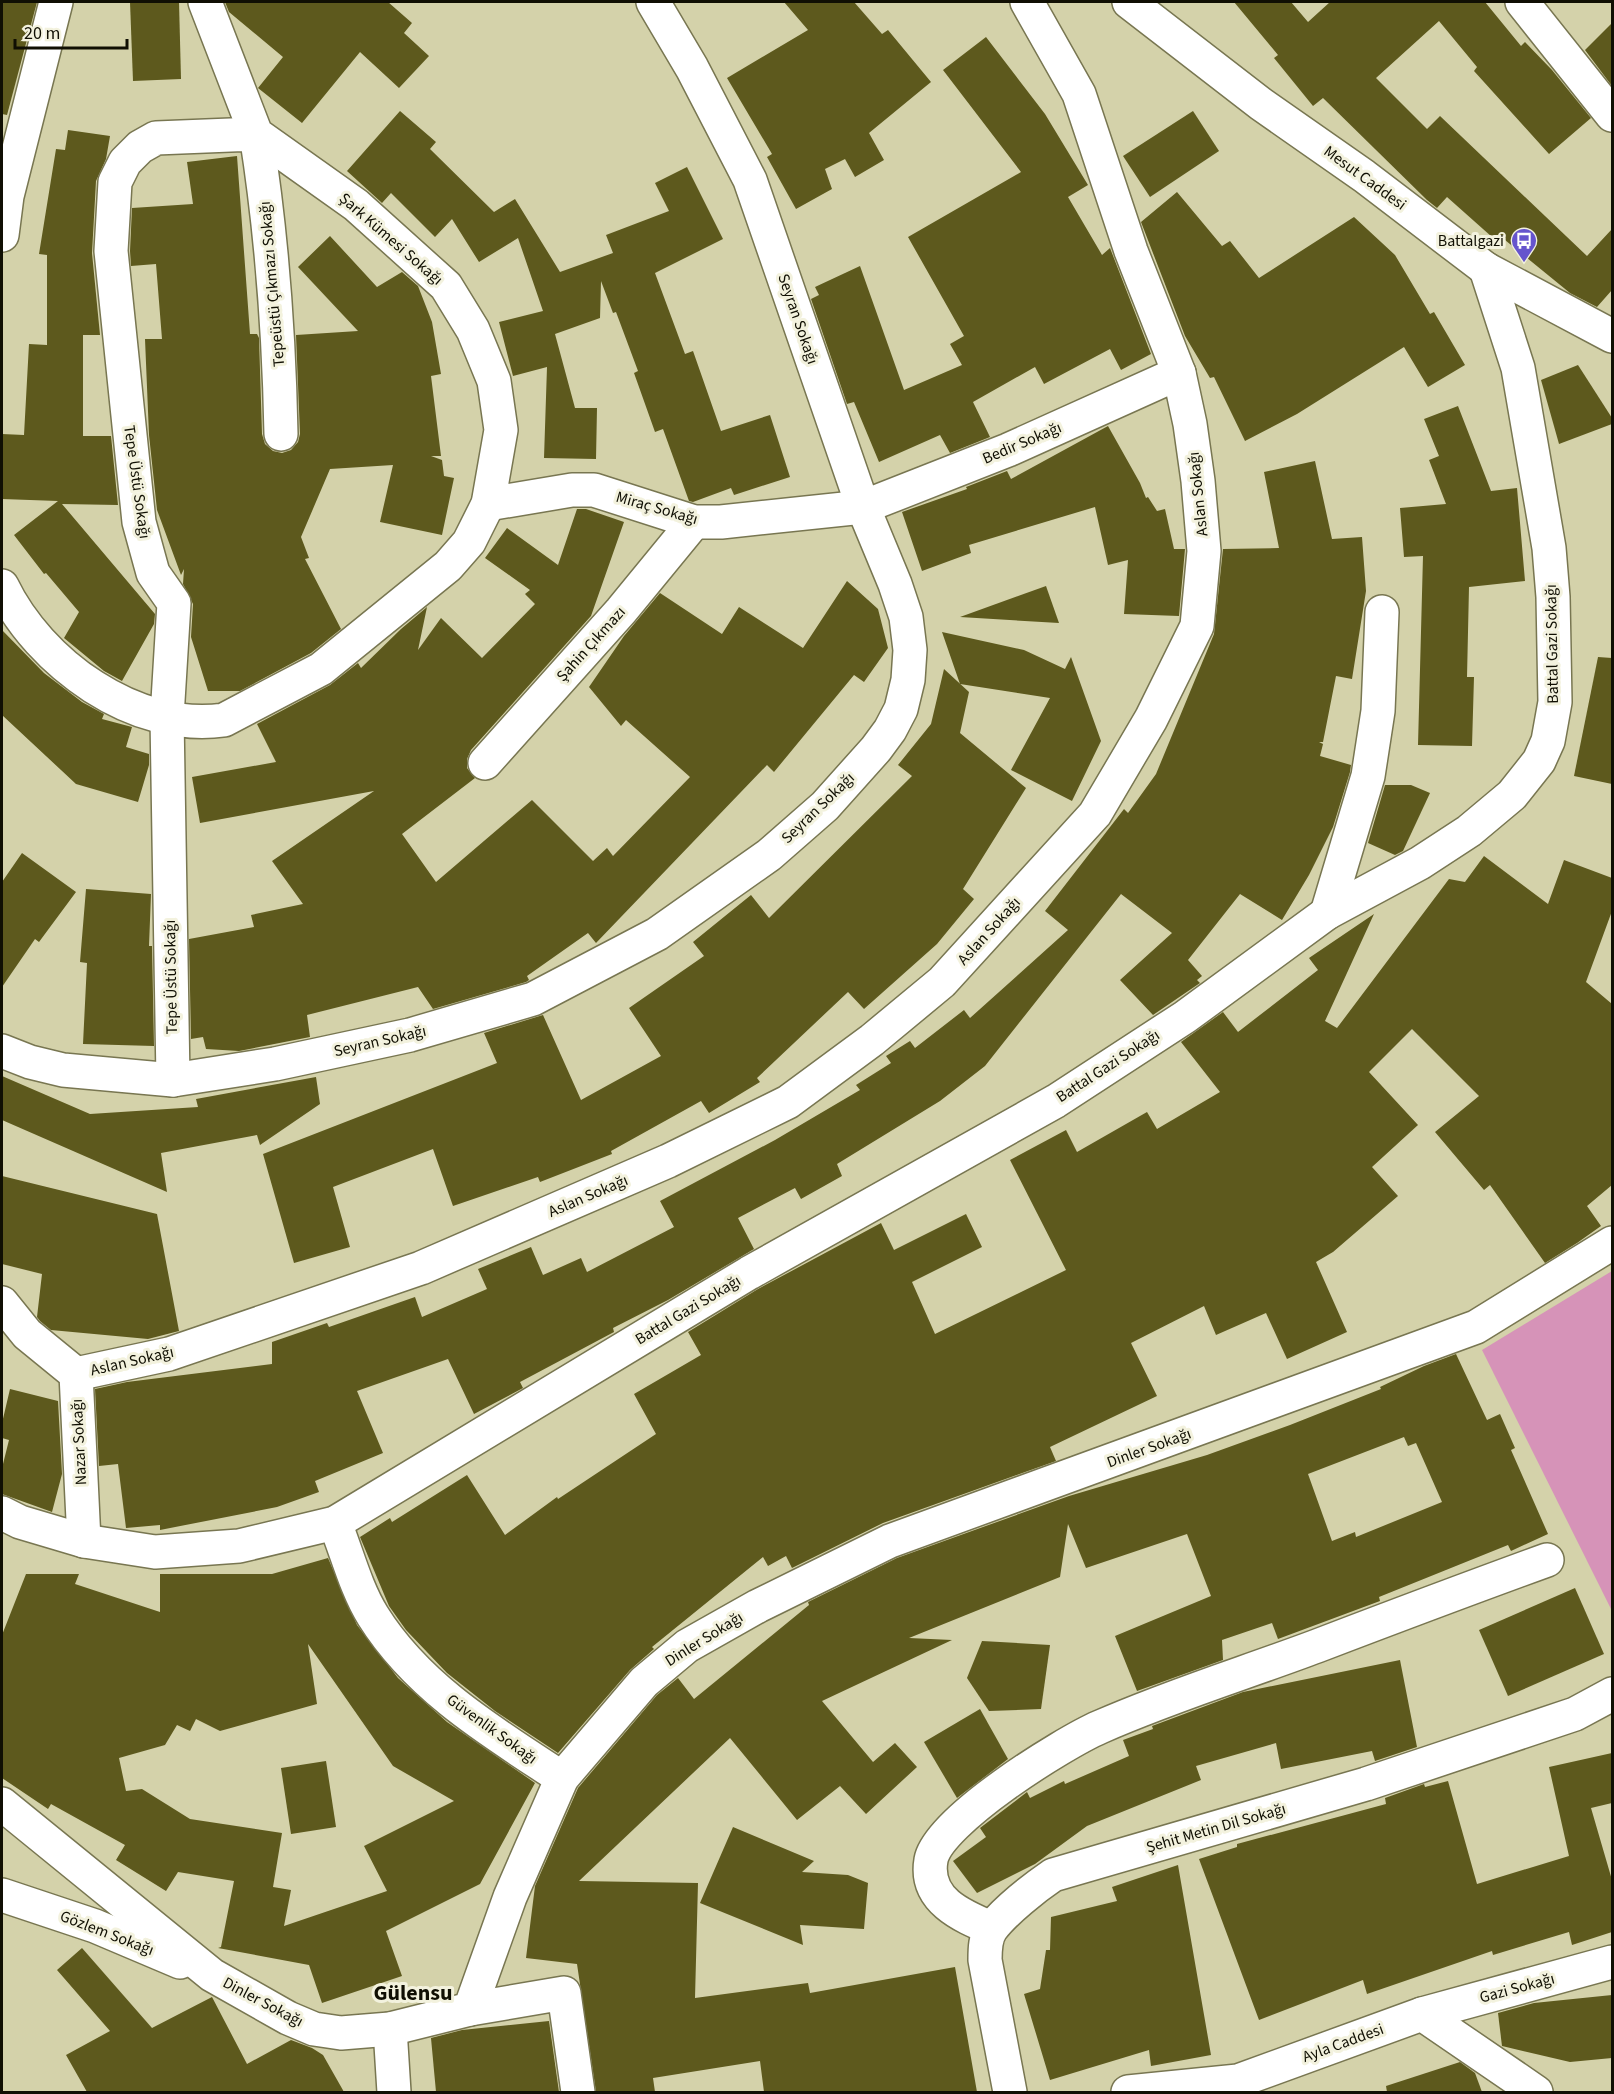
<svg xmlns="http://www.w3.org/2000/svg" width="1614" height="2094" font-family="'Source Sans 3',sans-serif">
<rect width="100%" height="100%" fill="#d4d2aa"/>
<path fill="#d693b8" d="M 1612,1271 L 1612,1611 L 1482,1350 Z"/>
<g fill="#5d591d" fill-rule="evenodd">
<path d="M 2,2 L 37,2 L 7,115 L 2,114 Z"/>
<path d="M 130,2 L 179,2 L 181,79 L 133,81 Z"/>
<path d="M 225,2 L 388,2 L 412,23 L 404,33 L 429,56 L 399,88 L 360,52 L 302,123 L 258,88 L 283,57 L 229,12 Z"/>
<path d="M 784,2 L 854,2 L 882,34 L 888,30 L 931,82 L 869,133 L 884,160 L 855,177 L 845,159 L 825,169 L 832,189 L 796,209 L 767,157 L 772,154 L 727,78 L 808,30 Z"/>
<path d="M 1234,2 L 1291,2 L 1308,22 L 1330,2 L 1485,2 L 1521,46 L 1525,42 L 1552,70 L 1591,118 L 1549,154 L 1474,71 L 1477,67 L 1439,21 L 1376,78 L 1427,129 L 1440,116 L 1587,256 L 1612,229 L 1612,290 L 1597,307 L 1570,293 L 1505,240 L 1501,245 L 1447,197 L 1437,208 L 1427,200 L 1323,98 L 1313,106 L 1274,58 L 1278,55 Z"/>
<path d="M 1612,23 L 1612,86 L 1585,50 Z"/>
<path d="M 986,37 L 1045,114 L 1088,185 L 1068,197 L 1102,255 L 1110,248 L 1151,354 L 1121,370 L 1110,349 L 1044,384 L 1035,367 L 973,402 L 990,437 L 950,453 L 940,435 L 879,462 L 854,402 L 847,404 L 811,299 L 819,295 L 815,287 L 860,266 L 904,390 L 962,365 L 950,344 L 964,336 L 908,237 L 1021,172 L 943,70 Z"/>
<path d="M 400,111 L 436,142 L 430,149 L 494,212 L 515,199 L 560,272 L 613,253 L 606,235 L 669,211 L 655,183 L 687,167 L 723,239 L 655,273 L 685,354 L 693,351 L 721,431 L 770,415 L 790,477 L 734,495 L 731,488 L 693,502 L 689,501 L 663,429 L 655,432 L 634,373 L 638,371 L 616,312 L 613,313 L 601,281 L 600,318 L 555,334 L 575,408 L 597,408 L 596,459 L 544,458 L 547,367 L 513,376 L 499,322 L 543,311 L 518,238 L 479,262 L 452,219 L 435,237 L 391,193 L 382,203 L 347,171 Z"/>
<path d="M 1193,111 L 1219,151 L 1150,197 L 1123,156 Z"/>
<path d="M 68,130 L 110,136 L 106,159 L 96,181 L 92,253 L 100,335 L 83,335 L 83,436 L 111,436 L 118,505 L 62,504 L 155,614 L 154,624 L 122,681 L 104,671 L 64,638 L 79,612 L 46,573 L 44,574 L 14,535 L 58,501 L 2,499 L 2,434 L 24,435 L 29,344 L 47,345 L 47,255 L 39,254 L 56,149 L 65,150 Z"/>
<path d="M 237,156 L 250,334 L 257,334 L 259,338 L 262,434 L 265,444 L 273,451 L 282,453 L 291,450 L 298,442 L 300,434 L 296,335 L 358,331 L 298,267 L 330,236 L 377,287 L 402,272 L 418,286 L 432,322 L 441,374 L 431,376 L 441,456 L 431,456 L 442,460 L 444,476 L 454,478 L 442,535 L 380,522 L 393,465 L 330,469 L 301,537 L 309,558 L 305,559 L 341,629 L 311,653 L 240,691 L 208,691 L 191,637 L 193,604 L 183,584 L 184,569 L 181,575 L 157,510 L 149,435 L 145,339 L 162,339 L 156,264 L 131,266 L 130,251 L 132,208 L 193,204 L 187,162 Z"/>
<path d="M 1177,192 L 1222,246 L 1230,241 L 1259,278 L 1354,217 L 1395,255 L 1430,314 L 1434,312 L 1465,365 L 1428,387 L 1404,347 L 1297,414 L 1245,441 L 1214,377 L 1210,378 L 1185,336 L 1141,222 Z"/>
<path d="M 1578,365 L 1612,418 L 1612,424 L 1559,444 L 1541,380 Z"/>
<path d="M 1458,406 L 1491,491 L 1517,488 L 1525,581 L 1469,587 L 1467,677 L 1474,677 L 1472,746 L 1418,745 L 1423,556 L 1404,557 L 1400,508 L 1446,504 L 1429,460 L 1439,456 L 1424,419 Z"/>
<path d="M 1108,426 L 1140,483 L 1146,498 L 1148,497 L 1157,511 L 1165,509 L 1174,549 L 1185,549 L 1179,616 L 1124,614 L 1128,560 L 1108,565 L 1095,507 L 969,545 L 971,553 L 922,571 L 902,512 L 967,489 L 966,487 L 1007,471 L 1011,479 Z"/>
<path d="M 1315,461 L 1332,539 L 1362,537 L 1366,591 L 1352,679 L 1336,676 L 1323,742 L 1319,742 L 1323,744 L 1320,756 L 1351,765 L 1350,772 L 1333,827 L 1309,875 L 1282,920 L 1240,894 L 1188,960 L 1202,976 L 1197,980 L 1200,983 L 1153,1015 L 1120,980 L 1172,933 L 1121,894 L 985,1066 L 940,1101 L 837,1164 L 842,1176 L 801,1199 L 795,1188 L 738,1218 L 754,1249 L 668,1300 L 613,1328 L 614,1332 L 520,1382 L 523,1388 L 474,1414 L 448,1359 L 357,1391 L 383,1453 L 315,1481 L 319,1492 L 277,1507 L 160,1530 L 160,1525 L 126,1528 L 118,1464 L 99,1466 L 95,1389 L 127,1382 L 272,1364 L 272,1342 L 327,1323 L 329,1327 L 415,1297 L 422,1317 L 487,1289 L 478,1269 L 531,1247 L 543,1275 L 581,1258 L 587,1272 L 674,1227 L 660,1201 L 775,1140 L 860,1090 L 856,1085 L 891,1063 L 886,1056 L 910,1041 L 915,1048 L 964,1010 L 970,1018 L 1068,930 L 1045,911 L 1124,809 L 1128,813 L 1156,774 L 1214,634 L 1223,549 L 1279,548 L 1264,472 Z"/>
<path d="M 577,509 L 586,509 L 624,522 L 591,616 L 471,750 L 467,759 L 467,768 L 475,778 L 402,834 L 436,882 L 532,800 L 593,861 L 607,848 L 613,856 L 690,777 L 626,720 L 621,726 L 589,687 L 624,636 L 660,593 L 722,634 L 739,607 L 803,648 L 847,581 L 878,609 L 888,648 L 864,682 L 854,675 L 774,772 L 767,765 L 596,943 L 588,933 L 527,976 L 529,980 L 526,982 L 433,1009 L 418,987 L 307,1015 L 310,1037 L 239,1051 L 206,1049 L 203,1037 L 191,1039 L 189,939 L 254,927 L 251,915 L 303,904 L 272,861 L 374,791 L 200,823 L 192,777 L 276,762 L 257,724 L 330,685 L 358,663 L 361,668 L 401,629 L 427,607 L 418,650 L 441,618 L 482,658 L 535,604 L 525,594 L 530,590 L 485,558 L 507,528 L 558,565 Z"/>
<path d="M 1046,586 L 1059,623 L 960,617 Z"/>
<path d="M 2,630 L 44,673 L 82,702 L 104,714 L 102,719 L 132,727 L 126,747 L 149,754 L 149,765 L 138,802 L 76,784 L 2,715 Z"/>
<path d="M 942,632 L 1024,650 L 1065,669 L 1071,657 L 1101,741 L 1072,801 L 1011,770 L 1050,698 L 960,684 Z"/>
<path d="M 1598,657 L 1612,658 L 1612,784 L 1574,776 Z"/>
<path d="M 944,669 L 969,692 L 960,733 L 1026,788 L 963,889 L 974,899 L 937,944 L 864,1009 L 848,992 L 757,1078 L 760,1082 L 709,1113 L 701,1101 L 611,1151 L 612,1154 L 540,1182 L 538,1177 L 453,1206 L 433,1149 L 333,1187 L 350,1247 L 294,1263 L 263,1154 L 497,1063 L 484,1033 L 543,1015 L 581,1100 L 661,1056 L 629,1008 L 704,956 L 693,942 L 751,895 L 769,918 L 912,776 L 898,765 L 931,724 Z"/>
<path d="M 1385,785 L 1411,785 L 1430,793 L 1403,851 L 1395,855 L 1368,843 Z"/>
<path d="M 22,853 L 76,892 L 39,942 L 35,939 L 2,987 L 2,882 Z"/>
<path d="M 1484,856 L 1548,904 L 1564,860 L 1612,878 L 1612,911 L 1586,982 L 1612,1004 L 1612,1185 L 1587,1206 L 1601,1226 L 1577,1243 L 1545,1263 L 1490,1185 L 1484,1190 L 1435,1132 L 1479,1096 L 1412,1029 L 1369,1072 L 1418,1125 L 1372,1167 L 1398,1196 L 1333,1252 L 1316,1262 L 1347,1332 L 1287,1359 L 1266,1313 L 1216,1335 L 1204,1306 L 1131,1343 L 1157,1396 L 1050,1447 L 1056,1461 L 883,1523 L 792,1568 L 786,1556 L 768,1566 L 763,1557 L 652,1647 L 654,1649 L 630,1670 L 558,1753 L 495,1711 L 447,1673 L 406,1630 L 389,1606 L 360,1537 L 390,1518 L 392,1522 L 467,1475 L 505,1535 L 557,1497 L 558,1499 L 656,1434 L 634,1394 L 701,1355 L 688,1332 L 758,1289 L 881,1223 L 894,1250 L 966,1214 L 982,1247 L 912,1282 L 935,1334 L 1066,1270 L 1010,1160 L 1066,1130 L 1077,1152 L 1147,1112 L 1157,1129 L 1220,1092 L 1181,1042 L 1223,1012 L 1238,1032 L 1318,970 L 1309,958 L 1374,914 L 1325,1021 L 1337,1028 L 1449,879 L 1465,882 Z"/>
<path d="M 86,889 L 151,894 L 149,946 L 152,946 L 154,1046 L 83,1044 L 87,963 L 80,962 Z"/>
<path d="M 2,1076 L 90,1114 L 198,1107 L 196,1099 L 316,1077 L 320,1104 L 260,1145 L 257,1135 L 161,1153 L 167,1192 L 2,1120 Z"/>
<path d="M 2,1176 L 157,1214 L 179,1331 L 148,1339 L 51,1330 L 40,1321 L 37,1317 L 42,1274 L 2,1264 Z"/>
<path d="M 1456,1354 L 1487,1420 L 1500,1414 L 1515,1448 L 1511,1450 L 1548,1534 L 1511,1551 L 1508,1545 L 1379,1597 L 1380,1601 L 1278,1639 L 1272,1623 L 1222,1640 L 1223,1660 L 1137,1691 L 1115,1636 L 1211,1596 L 1187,1534 L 1086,1568 L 1068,1524 L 1060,1577 L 909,1638 L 952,1640 L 822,1701 L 873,1762 L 895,1743 L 917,1767 L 866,1814 L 840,1786 L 797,1820 L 730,1738 L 579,1881 L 698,1883 L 695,1998 L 808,1983 L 810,1993 L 955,1967 L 977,2092 L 764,2092 L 760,2061 L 653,2078 L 655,2092 L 596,2092 L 577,1964 L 526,1958 L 535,1886 L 578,1788 L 657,1695 L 678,1678 L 694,1699 L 809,1605 L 808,1602 L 897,1558 L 1069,1496 L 1207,1455 L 1290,1425 L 1381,1389 L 1380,1387 L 1424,1366 ZM 1404,1437 L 1408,1446 L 1416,1443 L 1442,1502 L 1356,1537 L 1355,1532 L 1332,1541 L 1308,1474 Z"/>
<path d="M 10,1389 L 58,1401 L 62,1474 L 52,1512 L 2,1494 L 2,1468 L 9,1440 L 2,1438 L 2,1423 Z"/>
<path d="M 328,1558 L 357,1625 L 398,1678 L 447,1722 L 535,1783 L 480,1884 L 386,1931 L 402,1976 L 322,2003 L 309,1965 L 218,1948 L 221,1947 L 234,1881 L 178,1872 L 166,1891 L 116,1860 L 125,1845 L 51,1804 L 48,1809 L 2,1778 L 2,1635 L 26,1574 L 79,1574 L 75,1584 L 160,1612 L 160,1574 L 272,1574 ZM 308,1644 L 393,1766 L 454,1801 L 364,1846 L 387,1891 L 284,1926 L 291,1890 L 273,1887 L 282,1833 L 190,1819 L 142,1789 L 126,1791 L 119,1758 L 165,1745 L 177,1725 L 190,1731 L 196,1719 L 220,1731 L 317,1704 Z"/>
<path d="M 1575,1588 L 1604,1654 L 1508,1696 L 1479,1630 Z"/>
<path d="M 982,1641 L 1050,1645 L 1041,1709 L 989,1711 L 967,1678 Z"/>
<path d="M 1400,1660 L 1417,1747 L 1375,1761 L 1372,1751 L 1281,1769 L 1276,1743 L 1196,1766 L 1201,1780 L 1087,1826 L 1035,1864 L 977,1893 L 953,1861 L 986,1837 L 980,1828 L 1027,1792 L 1030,1798 L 1064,1781 L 1065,1784 L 1129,1756 L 1123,1740 L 1153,1729 L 1152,1726 L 1243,1692 Z"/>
<path d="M 980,1709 L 1008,1759 L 957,1798 L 924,1742 Z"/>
<path d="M 1612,1753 L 1612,1803 L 1591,1808 L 1612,1880 L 1612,1932 L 1572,1945 L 1569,1932 L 1493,1955 L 1492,1951 L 1367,1994 L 1363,1980 L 1259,2020 L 1199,1859 L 1237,1847 L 1237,1844 L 1386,1804 L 1385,1798 L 1424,1784 L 1425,1787 L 1448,1781 L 1477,1884 L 1569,1856 L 1549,1767 Z"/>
<path d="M 326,1761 L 336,1827 L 291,1834 L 281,1768 Z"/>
<path d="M 733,1827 L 814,1861 L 802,1872 L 848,1875 L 868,1883 L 864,1929 L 800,1925 L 803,1945 L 700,1903 Z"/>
<path d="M 1178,1865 L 1211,2055 L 1151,2066 L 1149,2050 L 1050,2080 L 1024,1994 L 1040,1989 L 1046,1950 L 1050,1950 L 1051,1917 L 1117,1901 L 1112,1887 Z"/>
<path d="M 82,1948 L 152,2028 L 212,1997 L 247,2064 L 291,2040 L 312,2048 L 323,2055 L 344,2092 L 87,2092 L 66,2055 L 110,2031 L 57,1970 Z"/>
<path d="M 1612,1995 L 1612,2058 L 1570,2062 L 1502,2046 L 1498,2013 L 1534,2003 Z"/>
<path d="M 549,2021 L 559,2092 L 436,2092 L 431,2038 L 462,2030 Z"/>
<path d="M 1460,2062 L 1475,2073 L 1482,2092 L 1387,2092 L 1386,2086 Z"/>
</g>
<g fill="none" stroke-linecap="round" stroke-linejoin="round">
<defs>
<g id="minor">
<path d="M 1129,2 L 1261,104 L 1364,176 L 1486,269 L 1612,336"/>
<path d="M 1522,2 L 1612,115"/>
<path d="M 2,235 L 7,196 L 56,2"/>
<path d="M 488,504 L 572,490 L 594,490 L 694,522 L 721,522 L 863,507 L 1008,450 L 1179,373"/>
<path d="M 2,586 C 39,663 135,733 224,720 L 321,669 L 448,566 L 469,542 L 488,504 L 501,430 L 494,381 L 473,330 L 446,286 L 356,205 L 256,134 L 205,2"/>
<path d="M 485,763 L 621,611 L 694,522"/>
<path d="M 1327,913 L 1368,776 L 1378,711 L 1382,612"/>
<path d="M 2,1051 L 30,1062 L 63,1070 L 173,1080 L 275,1064 L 410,1035 L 533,999 L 657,934 L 769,855 L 825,806 L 876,749 L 890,730 L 901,709 L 908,680 L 910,650 L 906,617 L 895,584 L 863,507 L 750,180 L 692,68 L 653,2"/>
<path d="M 173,1080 L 167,717 L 174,603 L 153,573 L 139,522 L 111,251 L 115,182 L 125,162 L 140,147 L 156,138 L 256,134 C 272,235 279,331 281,434"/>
<path d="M 2,1303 L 27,1334 L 76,1374 L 84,1541"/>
<path d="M 76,1374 L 169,1354 L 421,1268 L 668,1161 L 788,1102 L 872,1040 L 942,982 L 1095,814 L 1151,719 L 1197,626 L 1204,551 L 1198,481 L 1190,424 L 1179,373 L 1131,251 L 1079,94 L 1027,2"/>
<path d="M 2,1513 L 20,1522 L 84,1541 L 155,1552 L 239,1546 L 335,1523 L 749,1273 L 1056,1101 L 1185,1017 L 1327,913 L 1420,863 L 1469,831 L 1512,795 L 1539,761 L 1548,741 L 1555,702 L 1553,597 L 1549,548 L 1518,368 L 1486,269"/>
<path d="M 335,1523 C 347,1553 356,1589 373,1616 C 418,1688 493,1733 562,1778"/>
<path d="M 2,1804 L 212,1975 L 288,2018 L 314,2029 L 341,2033 L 390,2029 L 470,2009 L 510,1897 L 562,1778 L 644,1682 L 687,1646 L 758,1606 L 890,1541 L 1476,1327 L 1612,1243"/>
<path d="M 2,1895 L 95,1926 L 180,1962"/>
<path d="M 991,1928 C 962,1916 924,1900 931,1860 C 938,1821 1063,1743 1100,1727 C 1170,1696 1245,1673 1317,1646 C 1393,1617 1470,1588 1547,1560"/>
<path d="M 470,2009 L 564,1993 L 578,2092"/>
<path d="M 1422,2014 L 1612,1962"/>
<path d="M 390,2029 L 394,2092"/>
<path d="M 1010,2092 L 985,1960 C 985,1949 985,1937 992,1928 C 1006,1910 1034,1888 1053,1875 L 1366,1784 L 1575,1714 L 1612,1694"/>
<path d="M 1128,2092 L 1238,2081 L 1422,2014 L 1536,2092"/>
</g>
</defs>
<use href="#minor" stroke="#787651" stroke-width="36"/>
<use href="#minor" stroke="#fff" stroke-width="33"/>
</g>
<defs>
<symbol id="bus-pin" viewBox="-11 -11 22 30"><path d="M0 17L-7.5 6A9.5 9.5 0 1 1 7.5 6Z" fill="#6654cd" stroke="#f3f2de"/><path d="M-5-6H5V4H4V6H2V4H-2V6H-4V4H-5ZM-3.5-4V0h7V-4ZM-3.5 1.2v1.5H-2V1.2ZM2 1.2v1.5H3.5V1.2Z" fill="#fff"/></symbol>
</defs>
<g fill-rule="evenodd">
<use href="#bus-pin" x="1509" y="226" width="30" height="40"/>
</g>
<g text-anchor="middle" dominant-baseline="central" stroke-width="6" stroke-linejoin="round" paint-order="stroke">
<g font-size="16" fill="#100f03" stroke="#f3f2de">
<text transform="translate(1365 178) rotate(36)">Mesut Caddesi</text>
<text transform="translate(391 239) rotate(41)">Şark Kümesi Sokağı</text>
<text transform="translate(272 284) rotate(-95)">Tepeüstü Çıkmazı Sokağı</text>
<text transform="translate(798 319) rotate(71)">Seyran Sokağı</text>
<text transform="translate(1022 443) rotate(-23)">Bedir Sokağı</text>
<text transform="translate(137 482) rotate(82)">Tepe Üstü Sokağı</text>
<text transform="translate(1198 494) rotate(-96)">Aslan Sokağı</text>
<text transform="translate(657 508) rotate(16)">Miraç Sokağı</text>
<text transform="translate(591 644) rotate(-48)">Şahin Çıkmazı</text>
<text transform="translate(1552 644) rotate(-91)">Battal Gazi Sokağı</text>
<text transform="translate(818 808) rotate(-44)">Seyran Sokağı</text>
<text transform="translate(989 931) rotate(-48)">Aslan Sokağı</text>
<text transform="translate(171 977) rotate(-91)">Tepe Üstü Sokağı</text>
<text transform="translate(380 1041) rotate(-13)">Seyran Sokağı</text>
<text transform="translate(1108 1066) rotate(-33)">Battal Gazi Sokağı</text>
<text transform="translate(588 1196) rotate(-23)">Aslan Sokağı</text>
<text transform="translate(688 1310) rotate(-31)">Battal Gazi Sokağı</text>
<text transform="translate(132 1361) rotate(-13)">Aslan Sokağı</text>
<text transform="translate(79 1442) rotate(-93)">Nazar Sokağı</text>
<text transform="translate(1149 1448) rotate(-20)">Dinler Sokağı</text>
<text transform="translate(704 1639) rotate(-32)">Dinler Sokağı</text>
<text transform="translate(492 1729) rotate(36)">Güvenlik Sokağı</text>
<text transform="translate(1216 1828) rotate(-16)">Şehit Metin Dil Sokağı</text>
<text transform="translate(107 1933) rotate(21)">Gözlem Sokağı</text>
<text transform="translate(1517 1988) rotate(-15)">Gazi Sokağı</text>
<text transform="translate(263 2002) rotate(28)">Dinler Sokağı</text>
<text transform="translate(1343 2043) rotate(-20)">Ayla Caddesi</text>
</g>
<g font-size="16" fill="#100f03" stroke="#f3f2de" text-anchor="end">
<text x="1504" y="241">Battalgazi</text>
</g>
<g font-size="22" font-weight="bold" fill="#100f03" stroke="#f3f2de">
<text x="413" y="1993">Gülensu</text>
</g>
</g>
<rect width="1614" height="2094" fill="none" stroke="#100f03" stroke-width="6"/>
<path d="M15 39v9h112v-9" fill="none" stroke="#100f03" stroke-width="3"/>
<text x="24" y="39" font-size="18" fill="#100f03" stroke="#f3f2de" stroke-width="4.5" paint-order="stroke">20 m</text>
</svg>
